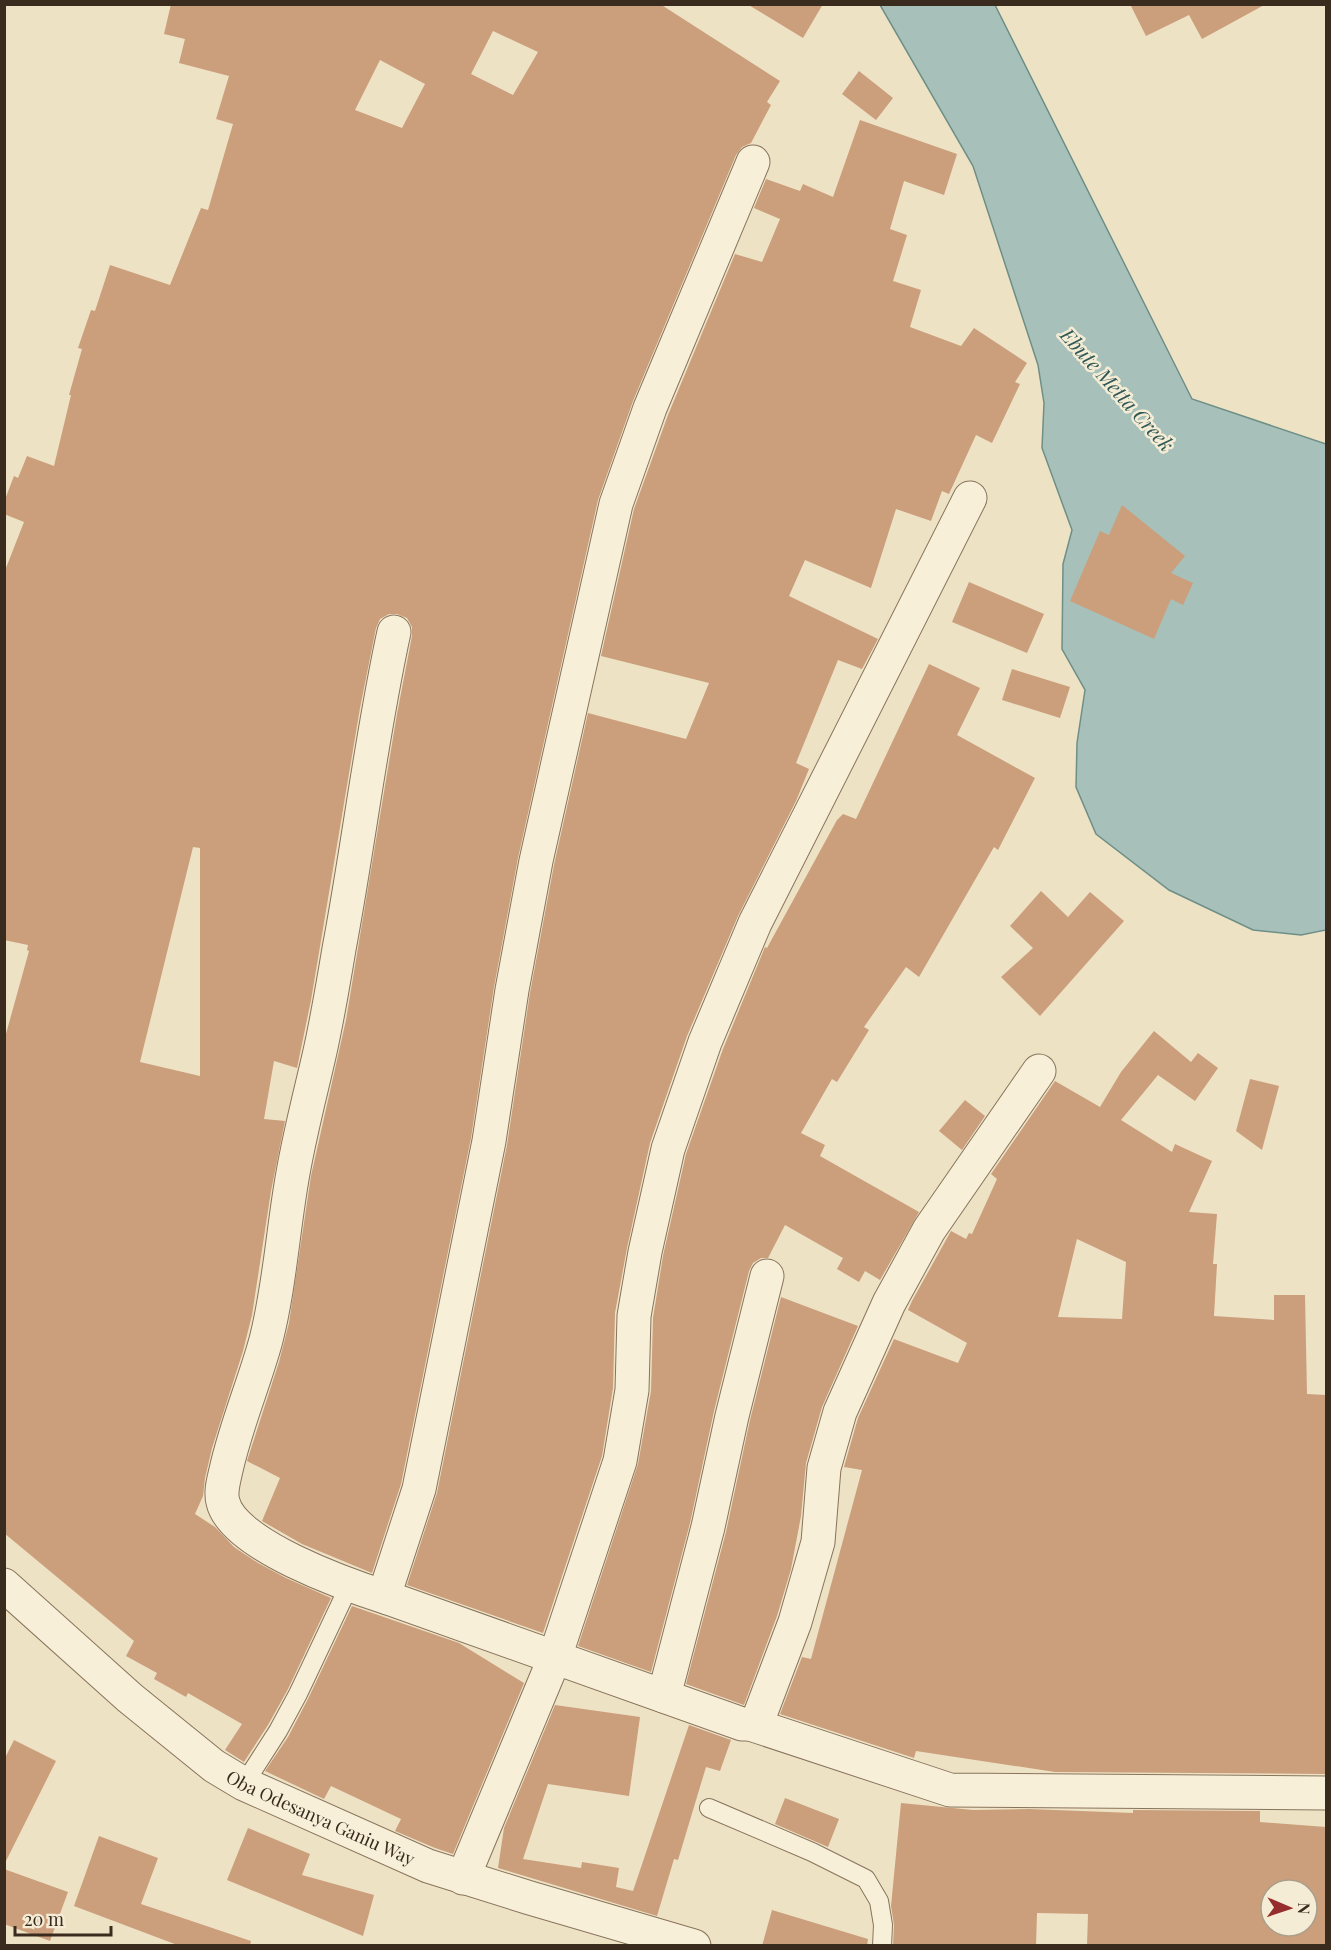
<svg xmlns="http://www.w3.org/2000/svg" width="1331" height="1950" font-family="'Playfair Display',serif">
<rect width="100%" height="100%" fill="#eee2c5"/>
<path fill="#a7c1ba" stroke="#6e8f87" stroke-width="1.5" d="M 880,5 L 995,5 L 1192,399 L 1326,444 L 1326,930 L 1301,935 L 1253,930 L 1169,890 L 1096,834 L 1076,787 L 1077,743 L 1085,690 L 1062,649 L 1063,564 L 1072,530 L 1042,448 L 1044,403 L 1038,365 L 973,166 Z"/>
<g fill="#cb9e7c" fill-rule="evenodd">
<path d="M 171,4 L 660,4 L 780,81 L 767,102 L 771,105 L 751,143 L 742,147 L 736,155 L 633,401 L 598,500 L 518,858 L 494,987 L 471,1138 L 401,1484 L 372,1573 L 302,1544 L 262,1521 L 280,1478 L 247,1461 L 279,1362 L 289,1323 L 311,1176 L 346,1020 L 397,714 L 412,636 L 412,627 L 407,618 L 397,614 L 389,614 L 380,619 L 376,628 L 360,708 L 311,1000 L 297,1068 L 274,1061 L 264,1119 L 285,1121 L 271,1191 L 252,1315 L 243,1351 L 212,1448 L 205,1478 L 203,1496 L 195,1514 L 215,1527 L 234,1547 L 258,1563 L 286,1578 L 331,1598 L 288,1689 L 268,1725 L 244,1762 L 225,1750 L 242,1724 L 188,1693 L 186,1697 L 154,1679 L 157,1673 L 126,1656 L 134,1641 L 4,1533 L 4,1041 L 29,951 L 27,950 L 28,945 L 4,940 L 4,573 L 24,522 L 4,514 L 4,502 L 14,476 L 18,478 L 27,456 L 54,466 L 71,395 L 69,395 L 82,349 L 78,348 L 91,310 L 95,311 L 110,265 L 170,285 L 201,208 L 208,210 L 233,124 L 216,119 L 229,76 L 179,63 L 185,39 L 164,34 ZM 493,31 L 538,52 L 513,95 L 471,74 ZM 380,60 L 425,84 L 402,128 L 355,110 ZM 193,847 L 200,848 L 200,1076 L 140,1062 Z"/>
<path d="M 747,4 L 823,4 L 803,38 Z"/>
<path d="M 1130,4 L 1266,4 L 1202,39 L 1189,15 L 1146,36 Z"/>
<path d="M 859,71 L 893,98 L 876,120 L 842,94 Z"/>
<path d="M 860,120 L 957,154 L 944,195 L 904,181 L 890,229 L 907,235 L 893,281 L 921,290 L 910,327 L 961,346 L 974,328 L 1027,363 L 1015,382 L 1020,384 L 992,443 L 976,435 L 949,494 L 942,491 L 931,521 L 896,509 L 871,588 L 805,560 L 789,596 L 878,639 L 862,669 L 838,660 L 796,763 L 809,769 L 796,801 L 738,916 L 687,1036 L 650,1143 L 627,1248 L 615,1313 L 613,1388 L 602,1456 L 543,1633 L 407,1585 L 437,1493 L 507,1145 L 530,993 L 554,865 L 588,713 L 686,739 L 709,683 L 601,656 L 634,509 L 668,415 L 735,254 L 762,262 L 780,219 L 754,208 L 766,179 L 800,191 L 803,184 L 833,197 Z"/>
<path d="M 1122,505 L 1185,556 L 1171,573 L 1193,583 L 1183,605 L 1171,599 L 1154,639 L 1070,601 L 1100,531 L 1109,535 Z"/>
<path d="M 969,582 L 1044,614 L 1027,653 L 952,622 Z"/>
<path d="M 929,664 L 980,688 L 957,735 L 1035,778 L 998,850 L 994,847 L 919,977 L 906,967 L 864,1027 L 869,1030 L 837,1082 L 832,1079 L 801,1133 L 825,1145 L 820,1156 L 919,1212 L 880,1280 L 865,1271 L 859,1282 L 837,1269 L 843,1258 L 785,1225 L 768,1258 L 761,1258 L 753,1263 L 749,1271 L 714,1411 L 690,1523 L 651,1672 L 578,1646 L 638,1464 L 651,1391 L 653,1318 L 663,1256 L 686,1154 L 723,1049 L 765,947 L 767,948 L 837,820 L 843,814 L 856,819 Z"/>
<path d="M 1012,669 L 1070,687 L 1060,718 L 1002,700 Z"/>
<path d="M 1041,891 L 1068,917 L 1090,892 L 1124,921 L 1040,1016 L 1001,977 L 1033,948 L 1010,926 Z"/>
<path d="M 1154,1031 L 1191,1062 L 1198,1053 L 1218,1068 L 1195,1101 L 1158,1075 L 1121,1120 L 1172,1152 L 1175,1144 L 1212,1161 L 1189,1212 L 1217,1214 L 1213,1264 L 1217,1264 L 1214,1316 L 1274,1320 L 1274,1295 L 1305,1295 L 1307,1394 L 1326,1395 L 1326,1774 L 1055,1772 L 916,1751 L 914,1758 L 780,1714 L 802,1657 L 811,1659 L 862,1470 L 844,1467 L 858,1418 L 894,1339 L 958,1363 L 967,1343 L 908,1310 L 912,1301 L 951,1231 L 966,1239 L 969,1233 L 972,1234 L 997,1179 L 991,1174 L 1055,1081 L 1100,1107 L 1121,1072 ZM 1077,1239 L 1126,1262 L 1122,1319 L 1058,1317 Z"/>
<path d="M 1250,1079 L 1279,1086 L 1262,1150 L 1236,1131 Z"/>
<path d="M 965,1100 L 985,1116 L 962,1150 L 939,1131 Z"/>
<path d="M 781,1297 L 858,1326 L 822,1407 L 806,1463 L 801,1516 L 791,1569 L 777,1616 L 744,1705 L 686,1684 L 726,1532 L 750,1420 Z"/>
<path d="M 352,1606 L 459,1643 L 524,1683 L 453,1854 L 435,1848 L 395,1831 L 401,1819 L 331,1786 L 324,1799 L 265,1771 L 288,1737 L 308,1699 Z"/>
<path d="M 555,1705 L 640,1717 L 629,1796 L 548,1784 L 523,1859 L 581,1868 L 582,1862 L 619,1868 L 616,1887 L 633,1891 L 689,1725 L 731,1740 L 720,1771 L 706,1767 L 678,1860 L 674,1859 L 657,1916 L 498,1868 L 504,1828 Z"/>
<path d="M 14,1740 L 56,1761 L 4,1865 L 4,1760 Z"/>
<path d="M 785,1798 L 839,1819 L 828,1847 L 775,1824 Z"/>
<path d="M 901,1803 L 973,1810 L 1029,1809 L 1133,1813 L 1133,1810 L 1260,1811 L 1260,1822 L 1326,1827 L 1326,1946 L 1087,1946 L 1088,1914 L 1037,1913 L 1036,1946 L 893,1946 L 894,1925 L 891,1906 ZM 1271,1890 L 1307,1890 L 1307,1926 L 1271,1926 Z"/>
<path d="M 248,1828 L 310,1854 L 302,1875 L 374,1895 L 363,1936 L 227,1880 Z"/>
<path d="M 99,1836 L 158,1858 L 141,1904 L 251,1941 L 250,1946 L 180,1946 L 74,1906 Z"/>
<path d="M 4,1869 L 68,1892 L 50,1941 L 4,1924 Z"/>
<path d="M 772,1910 L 868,1939 L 867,1946 L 762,1946 Z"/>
</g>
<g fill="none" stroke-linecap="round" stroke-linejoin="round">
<defs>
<g id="service">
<path d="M 244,1784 L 278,1731 L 298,1694 L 349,1586"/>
<path d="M 709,1808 L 812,1852 L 866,1879 L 879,1901 L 883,1925 L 882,1946"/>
</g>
<g id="minor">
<path d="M 753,162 L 650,408 L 616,504 L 536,861 L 512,990 L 489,1141 L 419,1489 L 387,1587 L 388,1598 L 742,1724 L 750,1724 L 758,1720 L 795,1622 L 818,1542 L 824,1468 L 840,1412 L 889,1303 L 929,1230 L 1039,1071"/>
<path id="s1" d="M 4,1585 L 130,1698 L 214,1766 L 244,1784 L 428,1866 L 530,1898 L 694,1946"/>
<path d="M 388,1598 C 347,1585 233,1545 223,1502 C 220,1492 224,1479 226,1470 C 236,1425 254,1384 266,1340 C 280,1285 283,1228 293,1173 C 300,1133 310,1095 319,1056 C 327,1021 333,985 339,949 C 359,843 371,737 394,632"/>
<path d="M 664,1696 L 708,1527 L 732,1416 L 767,1276"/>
<path d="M 750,1724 L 950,1790 L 1326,1793"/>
<path d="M 463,1878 L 555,1657 L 620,1461 L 632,1390 L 634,1316 L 645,1252 L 668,1149 L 705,1042 L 755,923 L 970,498"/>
</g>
</defs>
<use href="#service" stroke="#88745c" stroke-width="20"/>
<use href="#minor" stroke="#88745c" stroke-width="35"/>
<use href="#service" stroke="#f8efd9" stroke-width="18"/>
<use href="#minor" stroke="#f8efd9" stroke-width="33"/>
</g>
<g text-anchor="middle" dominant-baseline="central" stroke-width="5" stroke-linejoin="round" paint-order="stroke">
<g font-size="18" fill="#392c1f" stroke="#f5ecd5">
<text stroke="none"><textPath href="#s1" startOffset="396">Oba Odesanya Ganiu Way</textPath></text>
</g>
<g font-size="20" font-style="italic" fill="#2f5856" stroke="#f5ecd5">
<text transform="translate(1118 389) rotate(48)">Ebute Metta Creek</text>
</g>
</g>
<rect width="1331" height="1950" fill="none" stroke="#392c1f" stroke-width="12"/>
<g transform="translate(1289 1908) rotate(92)"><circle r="28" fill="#f5ecd5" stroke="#aa9f8c" stroke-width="1.5"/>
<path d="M0-4.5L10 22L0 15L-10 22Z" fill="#962d2d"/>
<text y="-9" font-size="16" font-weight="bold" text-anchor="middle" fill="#392c1f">N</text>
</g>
<path d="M15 1926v9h96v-9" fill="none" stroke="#392c1f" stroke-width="3"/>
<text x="24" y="1926" font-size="18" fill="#392c1f" stroke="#f5ecd5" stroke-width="4.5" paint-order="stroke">20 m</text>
</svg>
